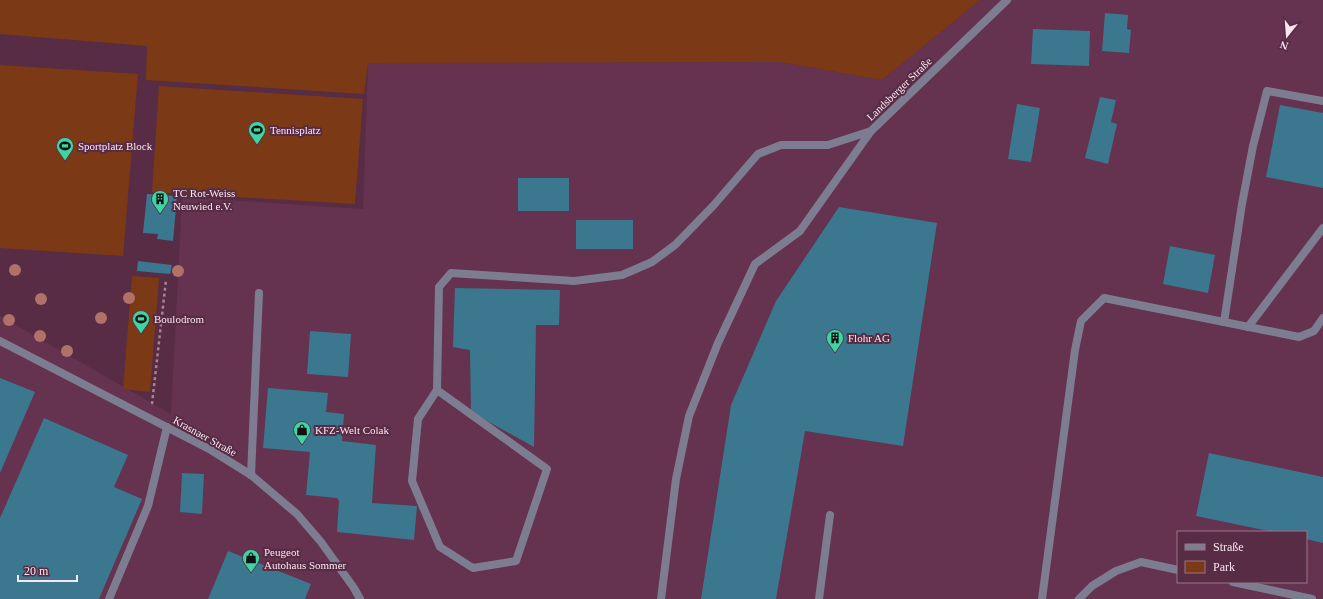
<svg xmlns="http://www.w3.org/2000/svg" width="1323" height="599" font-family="Georgia,serif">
<rect width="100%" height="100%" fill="#572c44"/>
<path fill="#65324f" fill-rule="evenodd" d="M 980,0 L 1323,0 L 1323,599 L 0,599 L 0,316 L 171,414 L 182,197 L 363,209 L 368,63 L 780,62 L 882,80 ZM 1178,532 L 1306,532 L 1306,582 L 1178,582 Z"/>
<g fill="#7b3915">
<path d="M 0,0 L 980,0 L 882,80 L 780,62 L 368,63 L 364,94 L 146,80 L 147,46 L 0,34 Z"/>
<path d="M 0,65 L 138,74 L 123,256 L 0,248 Z"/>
<path d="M 159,86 L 363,99 L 355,204 L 152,192 Z"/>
<path d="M 132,276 L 159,278 L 150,392 L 123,389 Z"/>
</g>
<g fill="#3b778e">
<path d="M 1105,13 L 1128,15 L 1127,29 L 1131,30 L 1129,53 L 1102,51 Z"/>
<path d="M 1033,29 L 1090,31 L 1089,66 L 1031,64 Z"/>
<path d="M 1100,97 L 1116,100 L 1111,122 L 1117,124 L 1108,164 L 1085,158 Z"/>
<path d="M 1017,104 L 1040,108 L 1031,162 L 1008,159 Z"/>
<path d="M 1280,105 L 1323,113 L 1323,188 L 1266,177 Z"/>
<rect x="518" y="178" width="51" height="33"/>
<path d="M 147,194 L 177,196 L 173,241 L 157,239 L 158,234 L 143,233 Z"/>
<path d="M 839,207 L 937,223 L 903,446 L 805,431 L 776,599 L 701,599 L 731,405 L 776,301 Z"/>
<rect x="576" y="220" width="57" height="29"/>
<path d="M 1170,246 L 1215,255 L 1208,293 L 1163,284 Z"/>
<path d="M 138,261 L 172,265 L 170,274 L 137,271 Z"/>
<path d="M 455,288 L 560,290 L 559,325 L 536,325 L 534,447 L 471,412 L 470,350 L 453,347 Z"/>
<path d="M 310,331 L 351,334 L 348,377 L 307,374 Z"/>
<path d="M 0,378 L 35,392 L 0,473 Z"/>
<path d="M 268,388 L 328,393 L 326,412 L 344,414 L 342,441 L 376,445 L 372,503 L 417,506 L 414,540 L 337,532 L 339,501 L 337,498 L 306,495 L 310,452 L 263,448 Z"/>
<path d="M 44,418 L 128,455 L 114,487 L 142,499 L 99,599 L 0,599 L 0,518 Z"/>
<path d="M 1209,453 L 1323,477 L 1323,543 L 1306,539 L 1306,532 L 1273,532 L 1196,516 Z"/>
<path d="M 182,473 L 204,474 L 202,514 L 180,512 Z"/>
<path d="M 228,551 L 311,584 L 305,599 L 208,599 Z"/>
</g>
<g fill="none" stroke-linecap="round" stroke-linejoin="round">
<path stroke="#a68597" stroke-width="2.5" stroke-dasharray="3 3" stroke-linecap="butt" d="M 152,404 L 166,280"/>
<g stroke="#7d7d92" stroke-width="8">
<path d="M 1224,322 L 1242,204 L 1253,146 L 1267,91 L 1323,101"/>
<path d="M 1248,327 L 1323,228"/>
<path d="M 437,390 L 547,469 L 516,561 L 473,568 L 440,547 L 412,481 L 418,419 L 437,390 L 439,287 L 451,273 L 574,281 L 622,275 L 652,262 L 675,245 L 713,206 L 758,154 L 781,145 L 828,145 L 871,131 L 1007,0"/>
<path d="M 251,475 L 259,293"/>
<path d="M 1233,582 L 1312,599"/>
<path d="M 109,599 L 148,506 L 167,427"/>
<path d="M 661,599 L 676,479 L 689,416 L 718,343 L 755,264 L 800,231 L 871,131"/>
<path d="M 819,599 L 830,515"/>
<path d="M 1042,599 L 1075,350 L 1081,321 L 1104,298 L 1299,337 L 1314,331 L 1323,318"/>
<path d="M 1079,599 L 1092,586 L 1116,571 L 1141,562 L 1178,570"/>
</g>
<path stroke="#7d7d92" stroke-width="8" d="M 0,341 L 211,450 L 251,475 L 297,514 L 321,542 L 354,588 L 360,599"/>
</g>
<g fill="#b07168">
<circle cx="15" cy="270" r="6"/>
<circle cx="178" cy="271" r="6"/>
<circle cx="129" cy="298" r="6"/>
<circle cx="41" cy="299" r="6"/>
<circle cx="101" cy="318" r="6"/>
<circle cx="9" cy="320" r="6"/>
<circle cx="40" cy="336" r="6"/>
<circle cx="67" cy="351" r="6"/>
</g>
<defs>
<symbol id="stadium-pin" viewBox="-11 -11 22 30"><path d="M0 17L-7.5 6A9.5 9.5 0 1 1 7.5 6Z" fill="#3ed4a3" stroke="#572c44"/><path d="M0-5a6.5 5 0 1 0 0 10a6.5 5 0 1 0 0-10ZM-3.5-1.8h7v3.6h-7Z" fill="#111"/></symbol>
<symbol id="building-pin" viewBox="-11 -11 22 30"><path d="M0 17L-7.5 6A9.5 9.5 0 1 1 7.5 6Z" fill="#3ed4a3" stroke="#572c44"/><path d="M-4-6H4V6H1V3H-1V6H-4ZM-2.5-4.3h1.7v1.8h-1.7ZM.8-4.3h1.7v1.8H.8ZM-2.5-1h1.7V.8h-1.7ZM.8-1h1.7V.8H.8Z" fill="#111"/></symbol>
<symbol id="shop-pin" viewBox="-11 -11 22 30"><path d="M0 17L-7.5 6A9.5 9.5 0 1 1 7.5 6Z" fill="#3ed4a3" stroke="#572c44"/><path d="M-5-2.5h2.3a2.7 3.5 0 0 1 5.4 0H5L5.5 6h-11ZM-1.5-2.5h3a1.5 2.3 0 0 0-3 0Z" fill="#111"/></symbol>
</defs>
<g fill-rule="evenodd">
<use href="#stadium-pin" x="247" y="120" width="20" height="27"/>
<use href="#stadium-pin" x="55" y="136" width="20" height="27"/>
<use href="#building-pin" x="150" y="189" width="20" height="27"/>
<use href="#stadium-pin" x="131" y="309" width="20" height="27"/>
<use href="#building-pin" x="825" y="328" width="20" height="27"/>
<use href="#shop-pin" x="292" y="420" width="20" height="27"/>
<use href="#shop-pin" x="241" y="548" width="20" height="27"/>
</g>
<g text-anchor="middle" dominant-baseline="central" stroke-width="4" stroke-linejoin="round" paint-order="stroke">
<g font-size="11" fill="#fbe5f0" stroke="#572c44">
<text transform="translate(899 89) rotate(-44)">Landsberger Straße</text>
<text transform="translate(205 436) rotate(29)">Krasnaer Straße</text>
</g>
<g font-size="11" fill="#fbe5f0" stroke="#572c44" text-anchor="start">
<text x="270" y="130">Tennisplatz</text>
<text x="78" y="146">Sportplatz Block</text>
<text x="173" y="193">TC Rot-Weiss<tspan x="173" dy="13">Neuwied e.V.</tspan></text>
<text x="154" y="319">Boulodrom</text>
<text x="848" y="338">Flohr AG</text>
<text x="315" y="430">KFZ-Welt Colak</text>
<text x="264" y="552">Peugeot<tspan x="264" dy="13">Autohaus Sommer</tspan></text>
</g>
</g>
<rect x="1177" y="531" width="130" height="52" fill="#572c44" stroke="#997689"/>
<rect x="1185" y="544" width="20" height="6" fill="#7d7d92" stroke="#997689"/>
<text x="1213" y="551" font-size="12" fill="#fbe5f0">Straße</text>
<rect x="1185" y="561" width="20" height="12" fill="#7b3915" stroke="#997689"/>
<text x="1213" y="571" font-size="12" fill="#fbe5f0">Park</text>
<g transform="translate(1287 36) rotate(197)" stroke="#572c44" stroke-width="3" paint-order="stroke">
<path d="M0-3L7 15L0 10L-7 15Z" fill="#fbe5f0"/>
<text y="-6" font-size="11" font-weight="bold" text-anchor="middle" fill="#fbe5f0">N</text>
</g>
<path d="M18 575v6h59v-6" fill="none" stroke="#fbe5f0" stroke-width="2"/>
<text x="24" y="575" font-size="12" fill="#fbe5f0" stroke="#572c44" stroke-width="3" paint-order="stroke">20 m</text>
</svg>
